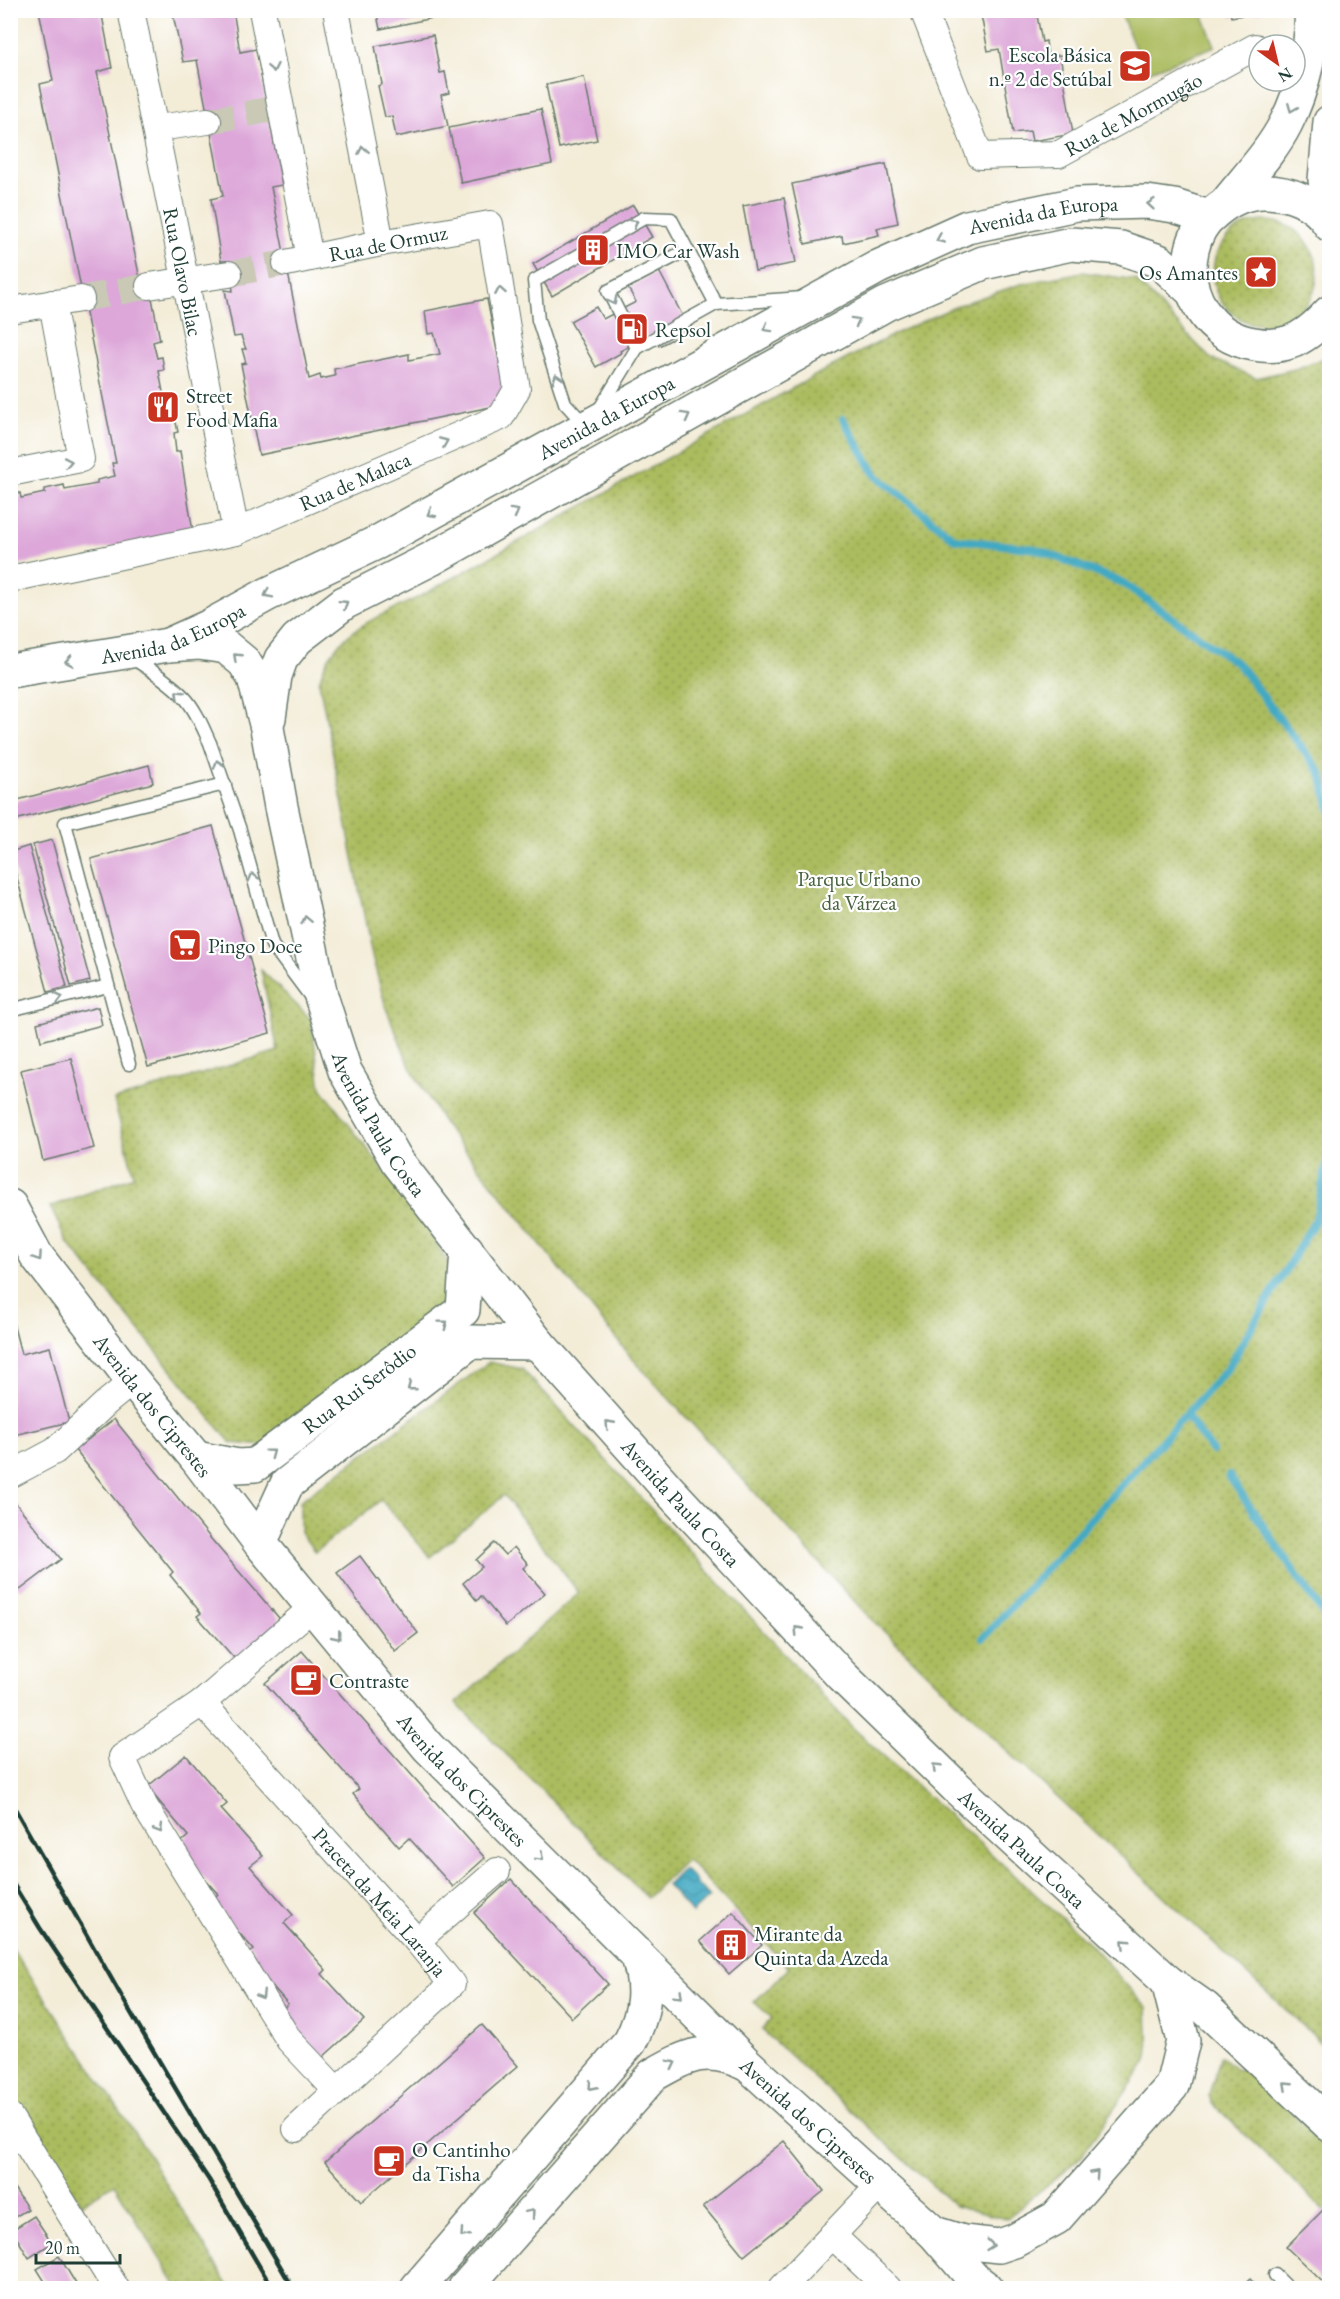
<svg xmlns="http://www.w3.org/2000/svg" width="1340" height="2299" font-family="'EB Garamond',serif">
<defs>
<pattern id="green-dots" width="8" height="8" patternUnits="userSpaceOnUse" patternTransform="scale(1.5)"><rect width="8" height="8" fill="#abbc5f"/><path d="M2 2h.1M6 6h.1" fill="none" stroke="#8b9a4f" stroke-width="1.8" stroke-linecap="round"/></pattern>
<pattern id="water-waves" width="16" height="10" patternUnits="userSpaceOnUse" patternTransform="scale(1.5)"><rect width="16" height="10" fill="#42a9c2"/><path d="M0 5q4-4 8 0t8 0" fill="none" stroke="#378b9e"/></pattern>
</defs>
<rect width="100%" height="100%" fill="#fff"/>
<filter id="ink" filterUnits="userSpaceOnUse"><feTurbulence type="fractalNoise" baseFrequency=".0167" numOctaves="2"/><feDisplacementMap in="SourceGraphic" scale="12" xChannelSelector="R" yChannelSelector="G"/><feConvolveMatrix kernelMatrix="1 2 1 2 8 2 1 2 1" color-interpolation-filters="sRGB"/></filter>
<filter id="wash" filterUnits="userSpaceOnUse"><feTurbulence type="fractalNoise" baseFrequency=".008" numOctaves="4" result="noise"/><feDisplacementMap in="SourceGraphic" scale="24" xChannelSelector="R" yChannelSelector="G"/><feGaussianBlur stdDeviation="1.35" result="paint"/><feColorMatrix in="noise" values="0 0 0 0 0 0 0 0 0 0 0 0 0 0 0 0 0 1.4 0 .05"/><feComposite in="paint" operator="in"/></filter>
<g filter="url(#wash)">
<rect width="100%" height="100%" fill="#f3ecd7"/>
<g fill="url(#green-dots)" stroke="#657c4a" stroke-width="1.5">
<circle cx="1265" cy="273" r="52"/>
<path d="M 1082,272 L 1136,280 L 1210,358 L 1256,378 L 1295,369 L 1329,356 L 1329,2050 L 1002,1746 L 866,1614 L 630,1356 L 444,1124 L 410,1067 L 386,1008 L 372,956 L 319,682 C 322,673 325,663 330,656 C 350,625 387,613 419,597 L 825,370 L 903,330 L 959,305 L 1021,284 Z"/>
<path d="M 261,970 L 311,1019 L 321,1088 L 421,1219 L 454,1272 L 446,1307 L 264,1446 L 231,1443 L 68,1243 L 50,1207 L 134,1176 L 114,1100 L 278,1051 Z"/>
<path d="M 489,1362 L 522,1369 L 851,1726 L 1090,1944 L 1147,2008 L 1149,2058 L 1081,2157 L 1006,2219 L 955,2206 L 762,2030 L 772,2018 L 754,2002 L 789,1968 L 687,1859 L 647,1898 L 456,1703 L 579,1593 L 504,1495 L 430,1557 L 381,1500 L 315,1552 L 300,1532 L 300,1501 Z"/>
<path d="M 10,1945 L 145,2149 L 230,2288 L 178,2288 L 114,2184 L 81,2204 L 11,2094 Z"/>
<path d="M 1221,2056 L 1237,2070 L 1246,2067 L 1286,2107 L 1329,2148 L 1329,2215 L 1212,2103 L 1209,2094 Z"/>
</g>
<path fill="#abbc5f" stroke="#657c4a" stroke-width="1.5" d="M 1120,11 L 1201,11 L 1215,46 L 1145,73 Z"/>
<path fill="url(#water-waves)" stroke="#30737b" stroke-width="1.5" d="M 684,1869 L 709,1897 L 692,1913 L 667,1885 Z"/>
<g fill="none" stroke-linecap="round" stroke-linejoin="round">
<g stroke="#42a9c2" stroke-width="8">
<path d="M 843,419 L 875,474 L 955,539 L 1036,549 L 1123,583 L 1239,665 L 1321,773 L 1330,809"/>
<path d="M 1186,1415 L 1212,1451"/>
<path d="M 1229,1476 L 1330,1624"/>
<path d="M 983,1638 L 1227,1369 L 1316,1219 L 1330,1148"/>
</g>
</g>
<g id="blocks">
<g fill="#dda8d9">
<path d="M 39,10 L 101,10 L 112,68 L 97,72 L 140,279 L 148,277 L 160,340 L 153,342 L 157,358 L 162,357 L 164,370 L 159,371 L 168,419 L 175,418 L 178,432 L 174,433 L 176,452 L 180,451 L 193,532 L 10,566 L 10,495 L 20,493 L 21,498 L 45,493 L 45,489 L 64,485 L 65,490 L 97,484 L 97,480 L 115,476 L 112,463 L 116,463 L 40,84 L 53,81 Z"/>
<path d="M 172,10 L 233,10 L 240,52 L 256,49 L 282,185 L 271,187 L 309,379 L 320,375 L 321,379 L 335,376 L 334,369 L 409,354 L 409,360 L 440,354 L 434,333 L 428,334 L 425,311 L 487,299 L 506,397 L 500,405 L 259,455 L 241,364 L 246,363 L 242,349 L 246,349 L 241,336 L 234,337 L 225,290 L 233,291 L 230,270 L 227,261 L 221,261 L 211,199 L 223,196 L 197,60 L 183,62 Z"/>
<path d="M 376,10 L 436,10 L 438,17 L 380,29 Z"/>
<path d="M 980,10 L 1036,10 L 1042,42 L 1046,41 L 1048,57 L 1060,55 L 1073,134 L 1032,141 L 1030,131 L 1013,133 L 999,49 L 988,51 Z"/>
<path d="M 1230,10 L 1262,10 L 1262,12 L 1231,17 Z"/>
<path d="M 433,35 L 440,73 L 445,72 L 449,93 L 441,95 L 448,126 L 396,137 L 392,116 L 385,117 L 378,86 L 382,84 L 375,46 Z"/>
<path d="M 584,77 L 597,140 L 559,148 L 546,85 Z"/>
<path d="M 541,109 L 552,164 L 461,183 L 449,128 Z"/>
<path d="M 886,164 L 898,223 L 877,228 L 879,235 L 843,243 L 842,236 L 805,244 L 792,184 Z"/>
<path d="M 784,198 L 796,263 L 755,271 L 743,206 Z"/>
<path d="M 633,205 L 652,237 L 552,296 L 533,264 Z"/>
<path d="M 659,271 L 690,330 L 659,346 L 652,334 L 620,351 L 621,353 L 596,367 L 570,321 L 596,307 L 603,319 L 636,302 L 628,288 Z"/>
<path d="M 149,765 L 153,783 L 15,820 L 10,802 Z"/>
<path d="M 213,826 L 270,1033 L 148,1067 L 91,859 Z"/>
<path d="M 52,840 L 90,981 L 71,986 L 33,845 Z"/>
<path d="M 29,846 L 67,987 L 48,992 L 10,852 Z"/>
<path d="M 98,1007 L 102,1025 L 41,1041 L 37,1023 Z"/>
<path d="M 71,1058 L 94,1148 L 43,1161 L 21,1070 Z"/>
<path d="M 10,1311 L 21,1354 L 50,1347 L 69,1422 L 14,1435 L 10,1419 Z"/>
<path d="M 114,1419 L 212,1540 L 279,1618 L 277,1627 L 235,1659 L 197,1616 L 201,1613 L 170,1575 L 173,1572 L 75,1450 Z"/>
<path d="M 10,1496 L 61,1559 L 20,1590 L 10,1578 Z"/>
<path d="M 494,1543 L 505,1555 L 514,1547 L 528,1564 L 523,1568 L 545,1593 L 506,1626 L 481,1596 L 477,1601 L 463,1583 L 482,1567 L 476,1560 Z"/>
<path d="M 360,1556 L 418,1633 L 395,1651 L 337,1573 Z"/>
<path d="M 302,1651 L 485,1858 L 453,1887 L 409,1838 L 399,1847 L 353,1794 L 359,1789 L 265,1683 Z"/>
<path d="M 186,1755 L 227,1804 L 221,1809 L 263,1856 L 250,1866 L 293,1915 L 284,1923 L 326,1970 L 322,1974 L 364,2020 L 322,2058 L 280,2011 L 288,2004 L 246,1956 L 254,1950 L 211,1901 L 218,1894 L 176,1847 L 188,1836 L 147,1787 Z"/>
<path d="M 511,1879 L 608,1984 L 572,2018 L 474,1913 Z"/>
<path d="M 733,1912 L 762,1945 L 729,1974 L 700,1941 Z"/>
<path d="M 482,2025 L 518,2066 L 361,2202 L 325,2162 Z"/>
<path d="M 784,2141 L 824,2191 L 744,2256 L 703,2206 Z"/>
<path d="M 10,2182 L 28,2209 L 10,2220 Z"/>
<path d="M 1324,2209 L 1329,2214 L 1329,2288 L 1286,2247 Z"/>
<path d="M 34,2216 L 52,2243 L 29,2258 L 12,2230 Z"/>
<path d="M 59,2256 L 76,2284 L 79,2288 L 49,2288 L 37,2269 Z"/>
<path d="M 1250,2279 L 1258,2288 L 1240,2288 Z"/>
</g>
</g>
</g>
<g filter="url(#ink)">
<use href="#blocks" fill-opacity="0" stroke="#697a6d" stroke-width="1.5"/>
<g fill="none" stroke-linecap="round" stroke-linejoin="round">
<g stroke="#c9c9b6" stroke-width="26" stroke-dasharray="26 13" stroke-linecap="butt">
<path d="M 208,121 L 268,110"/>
<path d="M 229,274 L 286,263"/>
<path d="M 81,299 L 149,286"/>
</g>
<defs>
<g id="lane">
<path d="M 637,348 L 608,291 L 687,250"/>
<path d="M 599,410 L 637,348 L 716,304"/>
<path d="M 585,425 L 565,403 L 538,320 L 534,281 L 644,218 L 671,219 L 716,304 L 803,298"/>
<path d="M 132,658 C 150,669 170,682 185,698 C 196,710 203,728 210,743 L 240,830 L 272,945 L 310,996"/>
<path d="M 10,1010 L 108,986"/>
<path d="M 129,1064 L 65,823 L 225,784"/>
<path d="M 1275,2275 L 1288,2288"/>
</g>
<g id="street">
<path id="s1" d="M 131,10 L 236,532"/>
<path d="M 262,10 L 310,258"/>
<path d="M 336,10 L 381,243"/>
<path id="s2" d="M 923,10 L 980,156 L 1059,154 L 1255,47"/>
<path d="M 157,128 L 208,121"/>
<path d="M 149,286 L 229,274"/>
<path d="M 10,310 L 81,299"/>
<path d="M 10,473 L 81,459 L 52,303"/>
<path id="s3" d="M 10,579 L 236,532 L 501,417 L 517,389 L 490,224 L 381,243 L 286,263"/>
<path d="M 10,1475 L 55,1451 L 106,1403 L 133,1381"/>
<path d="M 313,1607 L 202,1703 L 122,1757 L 144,1805 L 289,2040 L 337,2091"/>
<path id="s4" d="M 202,1703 L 417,1941 L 452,1984 L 296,2129"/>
<path d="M 417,1941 L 497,1871"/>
<path d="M 10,2117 L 116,2288"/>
<path d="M 832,2235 L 888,2288"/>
<path d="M 782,2288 L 880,2185"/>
</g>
<g id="secondary">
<path d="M 1330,122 L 1325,180 L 1330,209"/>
<path d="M 1228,201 C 1248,176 1272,151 1286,123 C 1303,90 1313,47 1311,10"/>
</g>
<g id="primary">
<path d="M 1330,225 C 1316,202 1290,192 1264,192 C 1245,192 1229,200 1215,212 C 1203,221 1195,236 1192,250 C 1182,294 1209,337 1254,344 C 1265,346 1279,346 1290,342 C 1305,337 1319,324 1330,312"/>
<path id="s5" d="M 168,645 L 199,643 L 226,647 L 244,662 L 254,678 L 267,728 L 281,807 L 321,996 L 345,1071 L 397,1161 L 538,1343 L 669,1490 L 842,1676 L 955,1786 L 1109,1928 L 1168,1982 L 1205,2008 L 1330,2125"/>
<path id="s6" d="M 10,671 L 168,645 L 208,627 L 268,594 L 378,542 L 878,267 L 967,227 L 1077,204 L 1147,202 L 1174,206 L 1208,217"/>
<path d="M 269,718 L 275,676 L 281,659 L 297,639 L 344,603 L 431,559 L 886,304 L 983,263 L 1071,244 L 1121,248 L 1159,261 L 1191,290"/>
<path id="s7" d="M 10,1206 L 36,1255 L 133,1381 L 196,1458 L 260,1543 L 428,1747 L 747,2064 L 934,2233 L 973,2278 L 986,2288"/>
<path id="s8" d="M 196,1458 L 238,1466 L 255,1465 L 463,1310 L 467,1250"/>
<path d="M 260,1543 L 287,1484 L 470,1342 L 538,1343"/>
<path d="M 934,2233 L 963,2242 L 999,2246 L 1014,2241 L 1056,2218 L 1172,2086 L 1183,2041 L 1168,1982"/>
<path d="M 417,2288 L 630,2042 C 646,2011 648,1987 637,1954"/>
<path d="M 465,2288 L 653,2075 C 688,2055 707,2045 746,2064"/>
</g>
</defs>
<use href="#lane" stroke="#697a6d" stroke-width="15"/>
<use href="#street" stroke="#697a6d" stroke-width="28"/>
<use href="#secondary" stroke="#697a6d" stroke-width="36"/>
<use href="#primary" stroke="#697a6d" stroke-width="36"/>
<use href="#lane" stroke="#fff" stroke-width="12"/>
<use href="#street" stroke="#fff" stroke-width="26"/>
<use href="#secondary" stroke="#fff" stroke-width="33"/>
<use href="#primary" stroke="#fff" stroke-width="33"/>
<g stroke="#1f3d34" stroke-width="4.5">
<path d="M 10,1800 L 131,2013 L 293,2288"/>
<path d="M 10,1879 L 40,1928 L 209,2180 L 272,2288"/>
</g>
</g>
<defs><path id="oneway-chevron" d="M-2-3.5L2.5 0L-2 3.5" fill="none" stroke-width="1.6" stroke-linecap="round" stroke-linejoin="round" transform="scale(1.5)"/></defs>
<g stroke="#8f9e9a">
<use href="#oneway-chevron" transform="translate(273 68) rotate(79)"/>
<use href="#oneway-chevron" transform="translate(1292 108) rotate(112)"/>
<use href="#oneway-chevron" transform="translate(363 150) rotate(-101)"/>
<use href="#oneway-chevron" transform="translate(1151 204) rotate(-175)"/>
<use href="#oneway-chevron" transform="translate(634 223) rotate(-30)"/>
<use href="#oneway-chevron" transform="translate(940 239) rotate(156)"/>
<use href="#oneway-chevron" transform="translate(500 291) rotate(-100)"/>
<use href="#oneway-chevron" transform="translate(613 301) rotate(63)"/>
<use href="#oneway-chevron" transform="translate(856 321) rotate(-29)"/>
<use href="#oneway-chevron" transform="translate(767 328) rotate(151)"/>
<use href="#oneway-chevron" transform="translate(557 378) rotate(-108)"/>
<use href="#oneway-chevron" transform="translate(686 416) rotate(-29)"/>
<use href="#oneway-chevron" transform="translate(444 442) rotate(-23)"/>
<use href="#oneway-chevron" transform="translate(68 462) rotate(-11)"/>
<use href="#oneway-chevron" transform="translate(515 512) rotate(-29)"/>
<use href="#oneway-chevron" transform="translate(431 513) rotate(151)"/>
<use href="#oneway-chevron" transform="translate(268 594) rotate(153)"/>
<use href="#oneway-chevron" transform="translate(344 604) rotate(-32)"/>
<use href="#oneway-chevron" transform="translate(237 657) rotate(-137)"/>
<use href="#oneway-chevron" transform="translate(69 661) rotate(171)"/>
<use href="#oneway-chevron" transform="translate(179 694) rotate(-137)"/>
<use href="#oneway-chevron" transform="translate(218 764) rotate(-109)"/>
<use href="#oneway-chevron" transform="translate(253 877) rotate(-106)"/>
<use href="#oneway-chevron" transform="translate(306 920) rotate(-102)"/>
<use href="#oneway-chevron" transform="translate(59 998) rotate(-14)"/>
<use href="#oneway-chevron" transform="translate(38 1257) rotate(56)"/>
<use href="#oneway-chevron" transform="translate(444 1324) rotate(-37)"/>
<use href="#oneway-chevron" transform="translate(411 1387) rotate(142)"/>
<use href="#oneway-chevron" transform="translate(609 1424) rotate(-132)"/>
<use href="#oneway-chevron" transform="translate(271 1453) rotate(-37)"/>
<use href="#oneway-chevron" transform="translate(798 1630) rotate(-134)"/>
<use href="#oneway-chevron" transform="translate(337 1636) rotate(51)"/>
<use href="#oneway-chevron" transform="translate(936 1767) rotate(-136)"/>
<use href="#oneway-chevron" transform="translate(159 1829) rotate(59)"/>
<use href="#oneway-chevron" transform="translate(540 1857) rotate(45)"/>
<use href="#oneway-chevron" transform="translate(1125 1943) rotate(-137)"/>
<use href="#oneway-chevron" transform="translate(261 1995) rotate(58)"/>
<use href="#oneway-chevron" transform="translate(679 1995) rotate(45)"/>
<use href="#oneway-chevron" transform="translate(672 2064) rotate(-27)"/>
<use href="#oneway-chevron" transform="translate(1287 2085) rotate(-137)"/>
<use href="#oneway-chevron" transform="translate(592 2086) rotate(131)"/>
<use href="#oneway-chevron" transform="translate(1095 2174) rotate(-48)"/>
<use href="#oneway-chevron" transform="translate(531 2213) rotate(-49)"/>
<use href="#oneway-chevron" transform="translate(464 2234) rotate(131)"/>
<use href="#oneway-chevron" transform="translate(990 2245) rotate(6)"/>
</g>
</g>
<defs>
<symbol id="school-square" viewBox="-11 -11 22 22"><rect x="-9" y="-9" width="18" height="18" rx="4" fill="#c8321e" stroke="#fff"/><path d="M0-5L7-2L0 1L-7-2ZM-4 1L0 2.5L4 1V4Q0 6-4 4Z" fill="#fff"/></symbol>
<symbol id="building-square" viewBox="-11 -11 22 22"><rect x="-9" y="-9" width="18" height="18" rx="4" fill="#c8321e" stroke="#fff"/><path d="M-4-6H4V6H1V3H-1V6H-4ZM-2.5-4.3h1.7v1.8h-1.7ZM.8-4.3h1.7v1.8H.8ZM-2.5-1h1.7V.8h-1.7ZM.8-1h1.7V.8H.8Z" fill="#fff"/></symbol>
<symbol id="sight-square" viewBox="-11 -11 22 22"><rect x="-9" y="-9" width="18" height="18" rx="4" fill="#c8321e" stroke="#fff"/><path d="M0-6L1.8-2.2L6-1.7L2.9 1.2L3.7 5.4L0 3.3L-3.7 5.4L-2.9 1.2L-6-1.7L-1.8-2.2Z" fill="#fff"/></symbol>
<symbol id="fuel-square" viewBox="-11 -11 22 22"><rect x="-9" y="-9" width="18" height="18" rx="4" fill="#c8321e" stroke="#fff"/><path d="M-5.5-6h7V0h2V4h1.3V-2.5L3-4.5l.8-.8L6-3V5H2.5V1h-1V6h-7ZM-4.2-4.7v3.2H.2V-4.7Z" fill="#fff"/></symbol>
<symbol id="restaurant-square" viewBox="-11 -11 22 22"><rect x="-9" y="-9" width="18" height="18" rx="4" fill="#c8321e" stroke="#fff"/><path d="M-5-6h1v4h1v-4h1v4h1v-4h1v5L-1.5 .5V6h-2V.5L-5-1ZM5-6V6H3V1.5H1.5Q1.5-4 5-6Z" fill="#fff"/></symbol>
<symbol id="supermarket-square" viewBox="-11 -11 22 22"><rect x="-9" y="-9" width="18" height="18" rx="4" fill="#c8321e" stroke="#fff"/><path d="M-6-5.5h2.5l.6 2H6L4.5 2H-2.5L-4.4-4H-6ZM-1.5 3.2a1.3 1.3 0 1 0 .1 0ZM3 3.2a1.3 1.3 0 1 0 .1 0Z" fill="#fff"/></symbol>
<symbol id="cafe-square" viewBox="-11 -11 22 22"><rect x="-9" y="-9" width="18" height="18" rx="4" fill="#c8321e" stroke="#fff"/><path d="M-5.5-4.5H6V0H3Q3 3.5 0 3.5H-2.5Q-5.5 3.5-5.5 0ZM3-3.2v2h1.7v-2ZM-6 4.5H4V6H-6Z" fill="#fff"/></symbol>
</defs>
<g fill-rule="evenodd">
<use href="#school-square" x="1116" y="47" width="38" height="38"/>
<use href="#building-square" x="574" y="231" width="38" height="38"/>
<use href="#sight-square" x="1242" y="253" width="38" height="38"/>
<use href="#fuel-square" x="613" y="310" width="38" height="38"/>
<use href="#restaurant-square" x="144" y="388" width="38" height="38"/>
<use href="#supermarket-square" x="166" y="926" width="38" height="38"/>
<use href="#cafe-square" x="287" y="1661" width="38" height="38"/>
<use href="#building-square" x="712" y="1926" width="38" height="38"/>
<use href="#cafe-square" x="370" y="2142" width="38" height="38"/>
</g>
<g text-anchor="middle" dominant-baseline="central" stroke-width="4.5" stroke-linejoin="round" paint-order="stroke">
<g font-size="21" fill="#1f3d34" stroke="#fff" text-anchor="start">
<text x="1112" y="54" text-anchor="end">Escola Básica<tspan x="1112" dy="24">n.º 2 de Setúbal</tspan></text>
<text x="616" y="250">IMO Car Wash</text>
<text x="1238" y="272" text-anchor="end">Os Amantes</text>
<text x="655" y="329">Repsol</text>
<text x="186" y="395">Street<tspan x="186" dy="24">Food Mafia</tspan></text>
<text x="208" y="945">Pingo Doce</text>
<text x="329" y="1680">Contraste</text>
<text x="754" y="1933">Mirante da<tspan x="754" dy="24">Quinta da Azeda</tspan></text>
<text x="412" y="2149">O Cantinho<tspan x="412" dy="24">da Tisha</tspan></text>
</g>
<g font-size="21" fill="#1f3d34" stroke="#fff">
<text stroke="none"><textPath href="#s2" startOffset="320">Rua de Mormugão</textPath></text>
<text stroke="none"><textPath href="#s6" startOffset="1140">Avenida da Europa</textPath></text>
<text transform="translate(388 243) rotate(-11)">Rua de Ormuz</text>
<text stroke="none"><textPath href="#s1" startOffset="267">Rua Olavo Bilac</textPath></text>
<text stroke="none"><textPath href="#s6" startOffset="654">Avenida da Europa</textPath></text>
<text stroke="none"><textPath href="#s3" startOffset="360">Rua de Malaca</textPath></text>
<text stroke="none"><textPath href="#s6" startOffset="168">Avenida da Europa</textPath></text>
<text stroke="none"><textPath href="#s5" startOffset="567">Avenida Paula Costa</textPath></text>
<text stroke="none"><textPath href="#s8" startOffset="189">Rua Rui Serôdio</textPath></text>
<text stroke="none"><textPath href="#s7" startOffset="246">Avenida dos Ciprestes</textPath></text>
<text stroke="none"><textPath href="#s5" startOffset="1053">Avenida Paula Costa</textPath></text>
<text stroke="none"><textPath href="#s7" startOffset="732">Avenida dos Ciprestes</textPath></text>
<text stroke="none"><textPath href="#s5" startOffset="1539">Avenida Paula Costa</textPath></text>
<text stroke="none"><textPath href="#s4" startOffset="267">Praceta da Meia Laranja</textPath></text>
<text stroke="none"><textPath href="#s7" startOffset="1218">Avenida dos Ciprestes</textPath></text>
</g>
<g font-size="21" fill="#496341" stroke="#fff">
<text x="859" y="878">Parque Urbano<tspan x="859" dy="24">da Várzea</tspan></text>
</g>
</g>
<rect width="1340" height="2299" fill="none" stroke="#fff" stroke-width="36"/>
<g transform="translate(1277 63) rotate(146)"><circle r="28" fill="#ffffff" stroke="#a5b1ae" stroke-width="1.5"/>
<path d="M0-4.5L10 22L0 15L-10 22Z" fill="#c8321e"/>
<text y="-9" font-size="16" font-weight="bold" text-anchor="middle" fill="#1f3d34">N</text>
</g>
<path d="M36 2254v9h84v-9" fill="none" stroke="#1f3d34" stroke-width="3"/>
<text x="45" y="2254" font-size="18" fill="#1f3d34" stroke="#ffffff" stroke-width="4.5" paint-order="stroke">20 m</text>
</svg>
